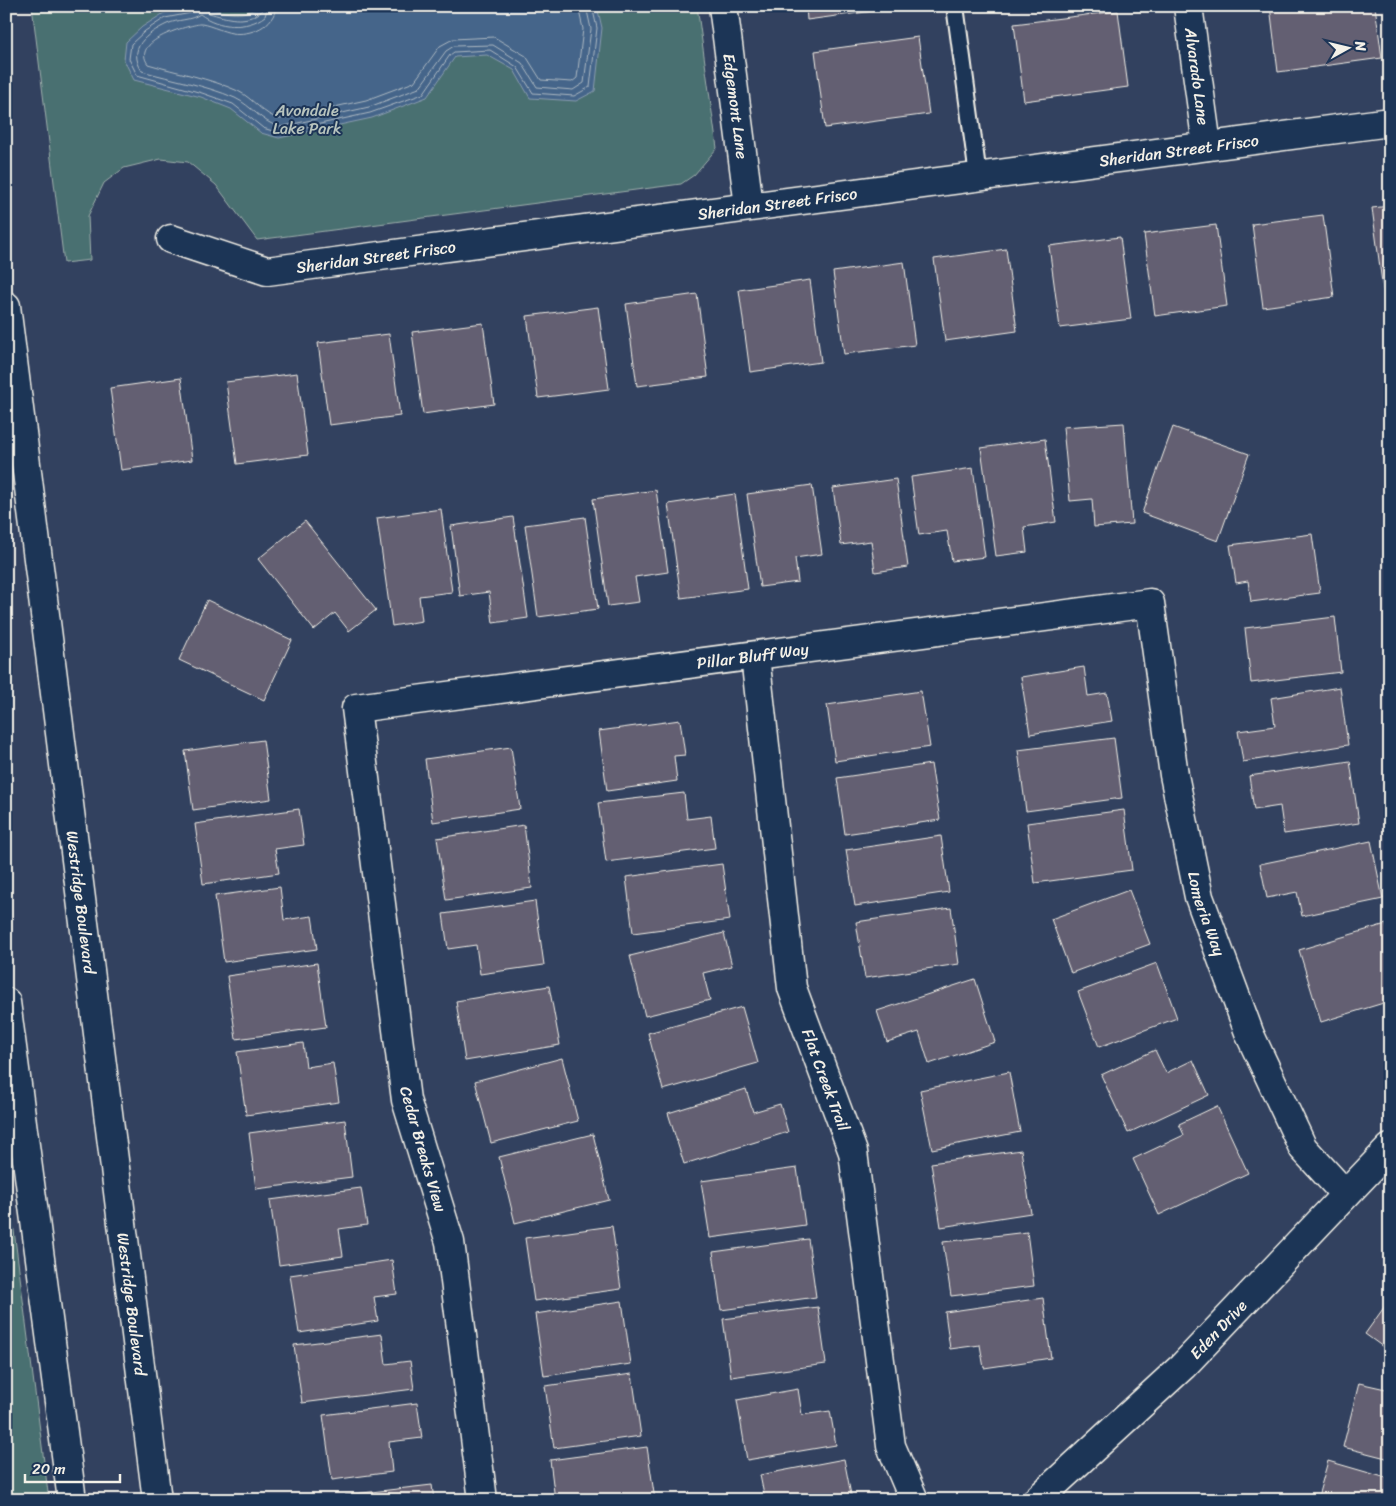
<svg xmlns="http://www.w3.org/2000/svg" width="1396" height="1506" font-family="Sriracha,sans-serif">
<rect width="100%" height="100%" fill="#32415f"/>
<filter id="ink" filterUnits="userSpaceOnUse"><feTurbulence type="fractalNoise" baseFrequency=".02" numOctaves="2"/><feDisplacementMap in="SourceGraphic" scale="10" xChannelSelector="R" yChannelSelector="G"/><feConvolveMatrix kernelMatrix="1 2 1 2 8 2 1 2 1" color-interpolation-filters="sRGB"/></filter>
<g filter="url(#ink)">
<g fill="#4a6f71" stroke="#9fb0ac">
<path d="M 32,6 L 697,6 L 717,148 L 694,175 L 681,184 L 257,240 L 216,185 L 188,162 L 161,159 L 124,168 L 104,183 L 88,216 L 90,260 L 64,263 Z"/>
<path d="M 6,1169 L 49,1500 L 6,1500 Z"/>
</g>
<path fill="#44658a" stroke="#8a9db0" d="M 202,6 C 224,12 240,19 260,6 L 597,6 L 602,28 L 595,91 L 576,101 L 530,98 L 514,70 L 487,55 L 455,57 L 427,97 L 372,118 L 279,138 L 261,133 L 231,109 L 201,97 L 134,80 L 124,60 L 126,42 L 142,27 L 164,13 Z"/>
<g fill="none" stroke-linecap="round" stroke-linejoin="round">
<g stroke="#aeb9c2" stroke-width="1">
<path d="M 194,6 L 191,13 L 165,18 L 145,31 L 131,44 L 129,59 L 137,75 L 202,93 L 233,104 L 263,128 L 279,133 L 370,113 L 423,94 L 450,55 L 454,52 L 490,50 L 517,67 L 533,93 L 574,96 L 590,87 L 597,28 L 592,6"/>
<path d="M 206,6 L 209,13 C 227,18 244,24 261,12 L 262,6"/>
<path d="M 268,6 L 265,16 C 247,30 218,28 200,14 C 190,21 178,19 167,24 C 146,34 127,48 142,71 C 173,80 205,85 235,98 C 252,106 261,122 280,127 L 369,107 L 419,88 L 446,51 L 454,46 L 493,45 L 522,63 L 537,87 L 573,90 L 584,83 L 591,29 L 586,6"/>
<path d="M 276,6 C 275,26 250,36 232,33 C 224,32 205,23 199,24 C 183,27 131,41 148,64 C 178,73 209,78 238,91 C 254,99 263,115 280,119 L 366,100 L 414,82 L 440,46 L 453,39 L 494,37 L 526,56 L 541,80 L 572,82 L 577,78 L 583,29 L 578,6"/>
</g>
</g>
<g fill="#635e72" stroke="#f4f1e8">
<path d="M 806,6 L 910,6 L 807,20 Z"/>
<path d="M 1270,6 L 1375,6 L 1382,58 L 1278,72 Z"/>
<path d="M 1118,11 L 1128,87 L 1024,101 L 1014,24 Z"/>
<path d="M 918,37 L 929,114 L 825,128 L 815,51 Z"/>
<path d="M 1390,206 L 1390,289 L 1383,290 L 1372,208 Z"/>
<path d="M 1323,215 L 1334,297 L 1263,307 L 1252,224 Z"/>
<path d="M 1216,225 L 1227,306 L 1155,316 L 1144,234 Z"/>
<path d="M 1120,237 L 1131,319 L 1060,328 L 1049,246 Z"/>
<path d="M 1006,249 L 1017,331 L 945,341 L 934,259 Z"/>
<path d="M 904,262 L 915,345 L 844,354 L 833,272 Z"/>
<path d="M 810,280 L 821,362 L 750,372 L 739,290 Z"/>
<path d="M 697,294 L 708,377 L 637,386 L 626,304 Z"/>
<path d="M 598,307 L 609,389 L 538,398 L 527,316 Z"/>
<path d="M 483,323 L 494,404 L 423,414 L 412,332 Z"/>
<path d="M 389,334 L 400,416 L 329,425 L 318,343 Z"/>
<path d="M 297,373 L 308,455 L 237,464 L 226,382 Z"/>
<path d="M 181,378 L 192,460 L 121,470 L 110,388 Z"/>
<path d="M 1124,423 L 1132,524 L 1094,527 L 1092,499 L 1070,501 L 1063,427 Z"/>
<path d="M 1173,427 L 1249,454 L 1218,541 L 1142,513 Z"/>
<path d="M 1045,439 L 1056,522 L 1024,527 L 1027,552 L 996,556 L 981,448 Z"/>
<path d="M 973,468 L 985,557 L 952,561 L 947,531 L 919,535 L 911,477 Z"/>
<path d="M 896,479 L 908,567 L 875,572 L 871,541 L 841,545 L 833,488 Z"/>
<path d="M 812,485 L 822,554 L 795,558 L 798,582 L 760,587 L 747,494 Z"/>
<path d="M 656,490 L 668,572 L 635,577 L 639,602 L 608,606 L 593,499 Z"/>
<path d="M 735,494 L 748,589 L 681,598 L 668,504 Z"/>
<path d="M 441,509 L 452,592 L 419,596 L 422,621 L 392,626 L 377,518 Z"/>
<path d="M 513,517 L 528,618 L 493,623 L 489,592 L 460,596 L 451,526 Z"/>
<path d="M 585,517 L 598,609 L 538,617 L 525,525 Z"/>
<path d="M 305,521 L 376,610 L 349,631 L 335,613 L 314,630 L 258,559 Z"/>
<path d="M 1312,534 L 1320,593 L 1251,602 L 1248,581 L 1236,583 L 1230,545 Z"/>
<path d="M 207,600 L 292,640 L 264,700 L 179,660 Z"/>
<path d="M 1335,617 L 1341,672 L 1251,683 L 1245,628 Z"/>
<path d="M 1084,667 L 1088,696 L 1107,693 L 1112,721 L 1030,734 L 1021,677 Z"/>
<path d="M 1340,687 L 1348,745 L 1243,762 L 1238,731 L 1275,726 L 1271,698 Z"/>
<path d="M 921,691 L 930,747 L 835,761 L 827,705 Z"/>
<path d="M 680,720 L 685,755 L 674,756 L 677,781 L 607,791 L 599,731 Z"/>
<path d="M 1114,738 L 1122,798 L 1026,811 L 1018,750 Z"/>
<path d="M 263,740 L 271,799 L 193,810 L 185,751 Z"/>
<path d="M 511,747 L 520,809 L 433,822 L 425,759 Z"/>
<path d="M 1350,761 L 1359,823 L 1284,834 L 1280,806 L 1254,810 L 1249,776 Z"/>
<path d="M 931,764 L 940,820 L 845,834 L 837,778 Z"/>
<path d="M 684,793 L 687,819 L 711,816 L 715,848 L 606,862 L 598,803 Z"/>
<path d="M 299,809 L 304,845 L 275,849 L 279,873 L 203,884 L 195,824 Z"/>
<path d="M 1124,810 L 1132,870 L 1035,883 L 1027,823 Z"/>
<path d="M 524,825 L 532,888 L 446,900 L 437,838 Z"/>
<path d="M 941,836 L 949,892 L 855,906 L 846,850 Z"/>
<path d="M 1371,841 L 1383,899 L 1302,916 L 1297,892 L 1267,898 L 1260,864 Z"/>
<path d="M 722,864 L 730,920 L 633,933 L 626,877 Z"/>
<path d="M 280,887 L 284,920 L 312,916 L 317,949 L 224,962 L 215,896 Z"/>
<path d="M 1129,890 L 1150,944 L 1071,973 L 1051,919 Z"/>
<path d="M 535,901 L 544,965 L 480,974 L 476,945 L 448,949 L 443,914 Z"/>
<path d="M 951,908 L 959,964 L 865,978 L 856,922 Z"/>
<path d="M 1386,924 L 1390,938 L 1390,1001 L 1321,1022 L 1299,950 Z"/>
<path d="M 724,933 L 732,966 L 703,973 L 710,1000 L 645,1016 L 630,956 Z"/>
<path d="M 317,963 L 326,1027 L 236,1039 L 227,976 Z"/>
<path d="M 1157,963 L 1177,1018 L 1099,1047 L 1078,992 Z"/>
<path d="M 975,979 L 995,1042 L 929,1064 L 919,1032 L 887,1042 L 877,1011 Z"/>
<path d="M 549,986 L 560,1045 L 465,1061 L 456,1001 Z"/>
<path d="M 742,1007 L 758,1063 L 663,1090 L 648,1033 Z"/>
<path d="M 303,1043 L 306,1067 L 333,1063 L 339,1102 L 246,1115 L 237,1052 Z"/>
<path d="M 1155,1050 L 1166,1073 L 1193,1060 L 1209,1095 L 1128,1133 L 1101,1075 Z"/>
<path d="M 562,1058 L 578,1121 L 491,1143 L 475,1081 Z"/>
<path d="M 1009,1072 L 1020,1132 L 932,1149 L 920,1090 Z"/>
<path d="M 746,1089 L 753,1112 L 780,1104 L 788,1132 L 684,1164 L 668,1113 Z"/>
<path d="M 1217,1106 L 1248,1173 L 1159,1215 L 1133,1159 L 1184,1135 L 1179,1124 Z"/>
<path d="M 345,1120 L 352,1177 L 256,1189 L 249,1133 Z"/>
<path d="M 593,1134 L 609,1200 L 515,1223 L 499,1157 Z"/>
<path d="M 1021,1150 L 1031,1213 L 941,1227 L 931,1163 Z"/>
<path d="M 797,1168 L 805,1225 L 710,1238 L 701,1181 Z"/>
<path d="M 361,1188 L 367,1225 L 339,1229 L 343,1256 L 279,1265 L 270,1200 Z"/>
<path d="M 612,1226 L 621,1289 L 534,1301 L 525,1238 Z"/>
<path d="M 1027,1232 L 1034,1286 L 951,1296 L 943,1242 Z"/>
<path d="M 808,1239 L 816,1297 L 721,1310 L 713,1252 Z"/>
<path d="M 392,1260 L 397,1294 L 374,1297 L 378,1321 L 299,1333 L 290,1275 Z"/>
<path d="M 1043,1298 L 1051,1358 L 984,1368 L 980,1345 L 950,1349 L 945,1312 Z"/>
<path d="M 1390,1299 L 1390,1352 L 1365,1334 Z"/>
<path d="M 622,1301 L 631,1364 L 544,1376 L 535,1314 Z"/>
<path d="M 818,1307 L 826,1364 L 731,1377 L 723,1319 Z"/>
<path d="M 382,1334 L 386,1364 L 410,1361 L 414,1389 L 302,1403 L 294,1345 Z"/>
<path d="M 632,1374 L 641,1436 L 554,1448 L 545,1386 Z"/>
<path d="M 1359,1383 L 1390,1390 L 1390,1459 L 1343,1447 Z"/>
<path d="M 798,1389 L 802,1415 L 830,1411 L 836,1445 L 747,1460 L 737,1400 Z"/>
<path d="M 417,1403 L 422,1438 L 389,1442 L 392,1472 L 332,1480 L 323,1415 Z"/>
<path d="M 647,1447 L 655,1500 L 555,1500 L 550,1460 Z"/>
<path d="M 844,1459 L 852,1500 L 765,1500 L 760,1475 Z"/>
<path d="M 1328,1461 L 1390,1479 L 1390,1500 L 1317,1500 Z"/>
<path d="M 432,1485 L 434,1500 L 346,1500 L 345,1495 Z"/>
</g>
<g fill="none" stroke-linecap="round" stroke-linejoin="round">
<defs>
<path id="service" d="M 955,6 L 978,176"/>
<g id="minor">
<path id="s1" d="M 723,6 L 749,206"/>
<path id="s2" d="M 1188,6 L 1207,146"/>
<path id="s3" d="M 171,239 L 267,271 L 1390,122"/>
<path id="s4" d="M 755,656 L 792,988 L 853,1152 L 891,1446 L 914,1500"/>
<path id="s5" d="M 483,1500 L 450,1242 L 406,1100 L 356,708 L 1150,603 L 1174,775 L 1199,897 L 1250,1035 L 1303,1148 L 1345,1194"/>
</g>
<g id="tertiary">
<path id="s6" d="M 1037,1500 L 1183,1366 L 1390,1148"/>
</g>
<g id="secondary">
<path id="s7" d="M 6,306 L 157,1500"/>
<path d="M 6,1002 L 72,1500"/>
</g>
</defs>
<use href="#service" stroke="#f4f1e8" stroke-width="20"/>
<use href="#minor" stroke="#f4f1e8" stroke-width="31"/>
<use href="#tertiary" stroke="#f4f1e8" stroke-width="31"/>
<use href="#secondary" stroke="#f4f1e8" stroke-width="31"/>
<use href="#service" stroke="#1d3557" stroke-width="16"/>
<use href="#minor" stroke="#1d3557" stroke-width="28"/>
<use href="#tertiary" stroke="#1d3557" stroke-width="28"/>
<use href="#secondary" stroke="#1d3557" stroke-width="28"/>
</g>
</g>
<g text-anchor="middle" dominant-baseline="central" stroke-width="4" stroke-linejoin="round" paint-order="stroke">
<g font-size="16" fill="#f4f1e8" stroke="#1d3557">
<text stroke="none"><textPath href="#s2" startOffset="71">Alvarado Lane</textPath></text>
<text stroke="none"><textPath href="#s1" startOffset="101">Edgemont Lane</textPath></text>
<text stroke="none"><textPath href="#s3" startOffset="1021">Sheridan Street Frisco</textPath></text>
<text stroke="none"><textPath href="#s3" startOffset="616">Sheridan Street Frisco</textPath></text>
<text stroke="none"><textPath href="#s3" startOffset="211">Sheridan Street Frisco</textPath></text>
<text stroke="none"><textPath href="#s5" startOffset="1204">Pillar Bluff Way</textPath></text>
<text stroke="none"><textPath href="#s7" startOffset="601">Westridge Boulevard</textPath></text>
<text stroke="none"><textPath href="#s5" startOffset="1921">Lomeria Way</textPath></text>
<text stroke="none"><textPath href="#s4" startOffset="432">Flat Creek Trail</textPath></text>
<text transform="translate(423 1149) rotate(74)">Cedar Breaks View</text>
<text stroke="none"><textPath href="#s7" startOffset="1006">Westridge Boulevard</textPath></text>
<text stroke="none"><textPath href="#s6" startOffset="249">Eden Drive</textPath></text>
</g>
<g font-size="16" fill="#b8c4be" stroke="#1d3557">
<text x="307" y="110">Avondale<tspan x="307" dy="18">Lake Park</tspan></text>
</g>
</g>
<rect width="1396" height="1506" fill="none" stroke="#1d3557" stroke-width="25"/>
<rect x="12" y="12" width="1371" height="1481" fill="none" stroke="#f4f1e8" stroke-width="2" filter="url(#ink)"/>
<g transform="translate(1348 48) rotate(82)" stroke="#1d3557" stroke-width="4" paint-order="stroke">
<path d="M0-4L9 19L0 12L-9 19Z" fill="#f4f1e8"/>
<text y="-8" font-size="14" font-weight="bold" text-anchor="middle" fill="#f4f1e8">N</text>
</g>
<path d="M25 1474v8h95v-8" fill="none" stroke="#f4f1e8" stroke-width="2.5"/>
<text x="32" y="1474" font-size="15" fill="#f4f1e8" stroke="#1d3557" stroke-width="4" paint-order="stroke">20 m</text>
</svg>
